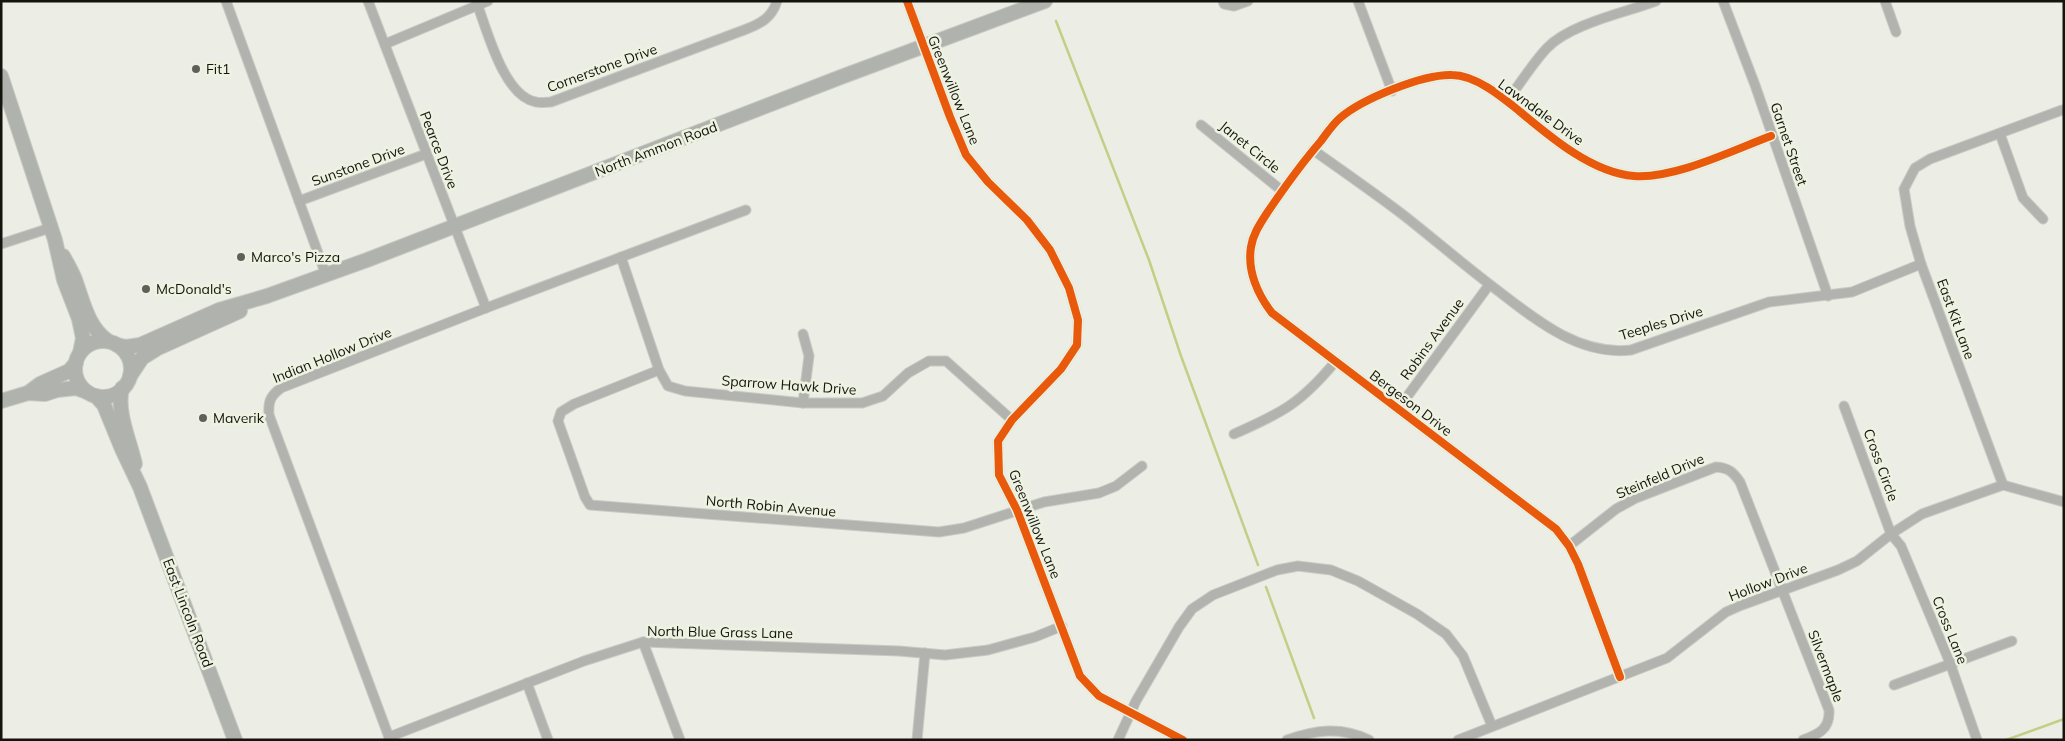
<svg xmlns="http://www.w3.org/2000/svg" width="2065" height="741" font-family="Mulish,sans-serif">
<rect width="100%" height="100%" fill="#eceee5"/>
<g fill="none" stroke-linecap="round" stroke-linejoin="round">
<g stroke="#c1cf87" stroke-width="2.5">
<path d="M 1056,21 L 1149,260 L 1181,356 L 1258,565"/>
<path d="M 1266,587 L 1314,718"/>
<path d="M 2006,740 L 2064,719"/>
</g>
<defs>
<g id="minor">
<path d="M 226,1 L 326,275"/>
<path d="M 368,1 L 486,308"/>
<path d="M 476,1 C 487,29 503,96 536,102 C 540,103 547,102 551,102 L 744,30 C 760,24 772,18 777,1"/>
<path d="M 907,1 L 950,117 L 966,155 L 988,182 L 1027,220 L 1050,250 L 1069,288 L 1078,320 L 1077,345 L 1061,369 L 1012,420 L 998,441 L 999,475 L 1017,510 L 1080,676 L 1099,696 L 1183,740"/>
<path d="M 1223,1 L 1224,4 L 1234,6 L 1248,1"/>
<path d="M 1358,1 L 1392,91"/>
<path d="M 1723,1 L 1755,85 L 1828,296"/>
<path d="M 1885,1 L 1896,32"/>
<path d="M 385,44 L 488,1"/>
<path d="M 1507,101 C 1520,84 1532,64 1547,48 C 1570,24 1624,13 1656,1"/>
<path d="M 1201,125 L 1281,190"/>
<path d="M 2000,134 L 2023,198 L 2043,219"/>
<path d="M 1313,150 C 1343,171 1373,192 1402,214 C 1434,239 1465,266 1497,290 C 1536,320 1579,356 1631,350 L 1769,302 L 1852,292 L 1921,264"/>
<path d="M 299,201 L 426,154"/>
<path d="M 1,244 L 50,228"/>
<path d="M 621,257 L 659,370 L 668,386 L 685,391 L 803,403 L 862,403 L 883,396 L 908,373 L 929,361 L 946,361 L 1012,420"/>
<path d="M 803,334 L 809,356 L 803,403"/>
<path d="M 659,370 L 574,404 L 561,412 L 558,421 L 585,497 L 590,505 L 939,532 L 964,528 L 1044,502 L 1099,493 L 1116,486 L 1142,466"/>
<path d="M 1844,406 L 1891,534 L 1901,546 L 1950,663 L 1977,740"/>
<path d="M 1398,409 L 1489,285"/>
<path d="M 1234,434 C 1282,413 1301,403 1335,362"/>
<path d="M 2003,485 L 1921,264 L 1910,226 L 1904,189 L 1915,168 L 1930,159 L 2062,110"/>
<path d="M 1569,546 L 1616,509 L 1636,498 L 1716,467 C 1729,468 1733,472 1740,482 L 1829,710 C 1830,729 1819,734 1803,740"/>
<path d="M 643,642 L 680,740"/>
<path d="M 1620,677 L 1578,564 L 1569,546 L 1556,529 L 1272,313 C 1258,295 1247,271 1251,247 C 1253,234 1260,224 1267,213 C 1284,188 1301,164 1321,141 C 1327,133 1333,124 1340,118 C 1362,99 1423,74 1452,75 C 1475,75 1501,96 1518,110 C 1549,136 1592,173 1634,176 C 1675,179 1733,150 1771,136"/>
<path d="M 527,683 L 548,740"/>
<path d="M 1894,685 L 2012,641"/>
<path d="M 389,737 L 584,661 L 643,642 L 899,651 L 945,655 L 988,650 L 1035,637 L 1062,626"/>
<path d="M 390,740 L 269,415 C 268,402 270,396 281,388 L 486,308 L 746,210"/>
<path d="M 917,740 L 925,653"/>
<path d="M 1118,740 L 1136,701 L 1179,627 L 1192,609 L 1213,595 L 1277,570 L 1298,566 L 1331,570 L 1358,581 L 1417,614 L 1446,634 L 1463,656 L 1492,726"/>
<path d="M 1287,740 C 1315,730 1341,726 1369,740"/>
<path d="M 1458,740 L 1667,658 L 1726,612 L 1742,605 L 1838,570 L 1857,561 L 1891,534 L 1922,514 L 2003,485 L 2064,502"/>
</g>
<g id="secondary">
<path d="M 1,76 L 55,240 L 64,280 L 79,319 L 83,338 L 80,353"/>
<path d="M 63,256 C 67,263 71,270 74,277 C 83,300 87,327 108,341"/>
<circle cx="103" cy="369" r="28"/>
<path d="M 117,345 L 126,347 L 140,345 L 219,310 L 267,296 L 367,260 L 841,77 L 1045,1"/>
<path d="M 130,376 L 142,358 L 158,348 L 240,311"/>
<path d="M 122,388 C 116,412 130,441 135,464"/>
<path d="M 28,393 L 45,394 L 57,390 L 76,388 L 87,392"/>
<path d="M 96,396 L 104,405 L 122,449 L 140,487 L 235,740"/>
<path d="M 1,401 L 28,393 L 40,384 L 69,371 L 76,363"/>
</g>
</defs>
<use href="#minor" stroke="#c8cac3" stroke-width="11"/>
<use href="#secondary" stroke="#c8cac3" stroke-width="16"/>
<use href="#minor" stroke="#b2b3af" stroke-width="9"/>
<use href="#secondary" stroke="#b0b2ae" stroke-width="14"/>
<defs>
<g id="cycleway">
<path d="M 907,1 L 950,117 L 966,155 L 988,182 L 1027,220 L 1050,250 L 1069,288 L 1078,320 L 1077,345 L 1061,369 L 1012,420 L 998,441 L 999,475 L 1017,510 L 1080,676 L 1099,696 L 1183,740"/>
<path d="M 1620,677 L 1578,564 L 1569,546 L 1556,529 L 1272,313 C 1258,295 1247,271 1251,247 C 1253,234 1260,224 1267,213 C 1284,188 1301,164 1321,141 C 1327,133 1333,124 1340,118 C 1362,99 1423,74 1452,75 C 1475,75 1501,96 1518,110 C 1549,136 1592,173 1634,176 C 1675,179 1733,150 1771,136"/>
</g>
</defs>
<use href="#cycleway" stroke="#eef2e1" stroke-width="11"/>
<use href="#cycleway" stroke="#e8590c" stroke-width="8"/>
</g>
<g fill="#5f6059" stroke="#eef2e1" stroke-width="2">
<circle cx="196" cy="69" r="5"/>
<circle cx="241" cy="257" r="5"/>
<circle cx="146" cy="289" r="5"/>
<circle cx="203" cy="418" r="5"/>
</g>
<g text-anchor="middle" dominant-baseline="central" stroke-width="5" stroke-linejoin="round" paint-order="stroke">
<g font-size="14" fill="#13140e" stroke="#eef2e1">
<text transform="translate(602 68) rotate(-20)">Cornerstone Drive</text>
<text transform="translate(954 90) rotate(68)">Greenwillow Lane</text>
<text transform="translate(1541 112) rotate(36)">Lawndale Drive</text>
<text transform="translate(1789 144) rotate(71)">Garnet Street</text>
<text transform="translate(1250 147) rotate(39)">Janet Circle</text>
<text transform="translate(656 149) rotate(-21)">North Ammon Road</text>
<text transform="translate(439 150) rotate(69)">Pearce Drive</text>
<text transform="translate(358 165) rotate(-20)">Sunstone Drive</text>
<text transform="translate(1956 319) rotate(70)">East Kit Lane</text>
<text transform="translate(1661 323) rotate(-17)">Teeples Drive</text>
<text transform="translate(1432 339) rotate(-54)">Robins Avenue</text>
<text transform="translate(332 355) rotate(-22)">Indian Hollow Drive</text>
<text transform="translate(789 385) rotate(4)">Sparrow Hawk Drive</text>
<text transform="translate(1411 403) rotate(37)">Bergeson Drive</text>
<text transform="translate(1881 465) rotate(70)">Cross Circle</text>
<text transform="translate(1660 476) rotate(-23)">Steinfeld Drive</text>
<text transform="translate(771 506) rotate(5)">North Robin Avenue</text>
<text transform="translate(1035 524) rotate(68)">Greenwillow Lane</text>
<text transform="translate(1768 582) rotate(-21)">Hollow Drive</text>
<text transform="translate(188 613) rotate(69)">East Lincoln Road</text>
<text transform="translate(1950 630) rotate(68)">Cross Lane</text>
<text transform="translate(720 632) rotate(1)">North Blue Grass Lane</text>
<text transform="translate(1826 666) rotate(69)">Silvermaple</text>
</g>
<g font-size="14" fill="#13140e" stroke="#eef2e1" text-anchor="start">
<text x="206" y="69">Fit1</text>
<text x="251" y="257">Marco's Pizza</text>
<text x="156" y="289">McDonald's</text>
<text x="213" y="418">Maverik</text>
</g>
</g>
<rect width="2065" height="741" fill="none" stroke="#13140e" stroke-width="5"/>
</svg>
